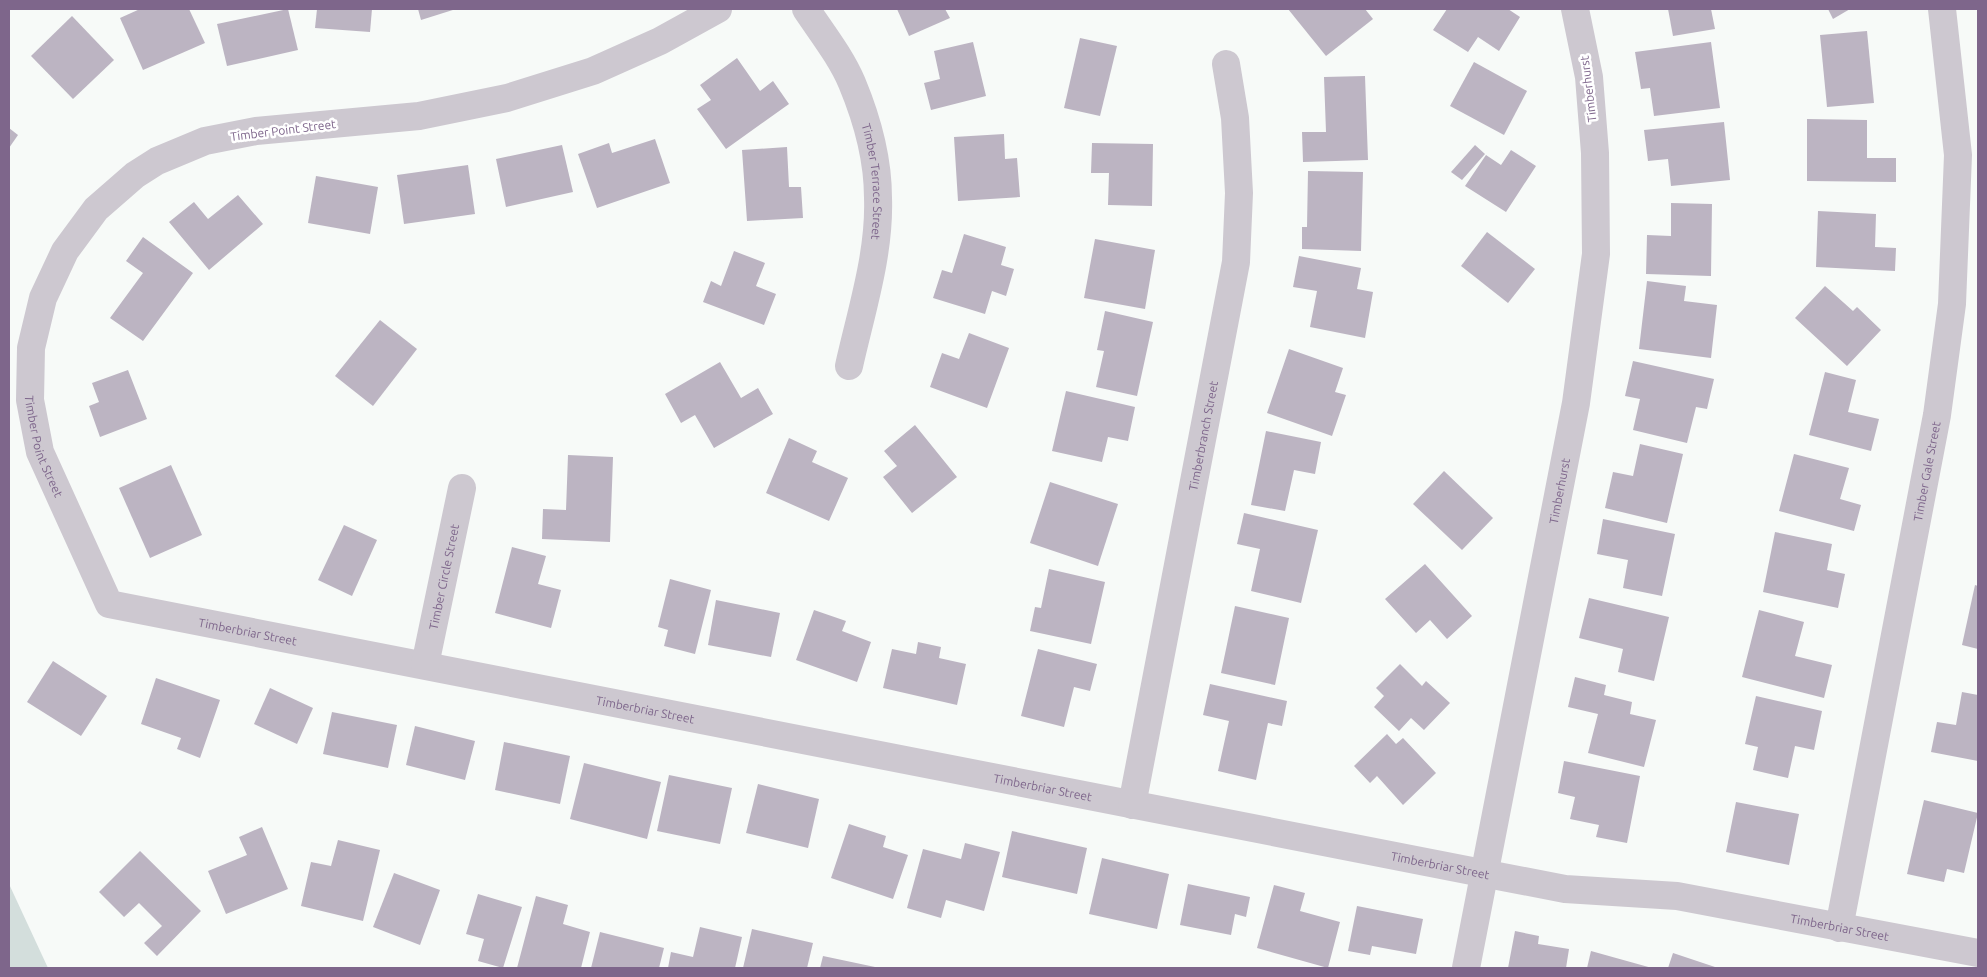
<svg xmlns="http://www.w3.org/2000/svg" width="1987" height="977" font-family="Ubuntu,sans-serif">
<rect width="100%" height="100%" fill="#f7faf8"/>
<path fill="#d3dedc" d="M 9,884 L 48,968 L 9,968 Z"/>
<g fill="#bcb4c2">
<path d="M 140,9 L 189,9 L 205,43 L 143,70 L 120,18 Z"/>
<path d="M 288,9 L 298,50 L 227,66 L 217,24 Z"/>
<path d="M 317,9 L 372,9 L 370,32 L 315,28 Z"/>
<path d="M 418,9 L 456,9 L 421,20 Z"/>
<path d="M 897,9 L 945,9 L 950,18 L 909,36 Z"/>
<path d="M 1288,9 L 1365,9 L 1373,19 L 1326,56 Z"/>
<path d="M 1447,9 L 1508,9 L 1520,17 L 1499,51 L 1478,37 L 1468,52 L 1433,30 Z"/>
<path d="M 1668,9 L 1711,9 L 1715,29 L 1673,36 Z"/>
<path d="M 1828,9 L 1850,9 L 1833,19 Z"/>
<path d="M 72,16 L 114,60 L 73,99 L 31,56 Z"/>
<path d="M 1867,31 L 1874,103 L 1827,107 L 1820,35 Z"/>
<path d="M 1080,38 L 1117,46 L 1100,116 L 1064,108 Z"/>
<path d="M 973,42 L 986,96 L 931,110 L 924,83 L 940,79 L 934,51 Z"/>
<path d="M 1711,42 L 1720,108 L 1654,116 L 1650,88 L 1641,89 L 1635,52 Z"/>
<path d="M 737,58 L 760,91 L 773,81 L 789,104 L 726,149 L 697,109 L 711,100 L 700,85 Z"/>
<path d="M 1474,62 L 1527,91 L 1504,135 L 1450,106 Z"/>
<path d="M 1365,76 L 1368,160 L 1303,162 L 1302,132 L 1326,132 L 1324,77 Z"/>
<path d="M 1807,119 L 1867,120 L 1867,158 L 1896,158 L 1896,182 L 1807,181 Z"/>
<path d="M 1724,122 L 1730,180 L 1671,186 L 1668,159 L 1648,161 L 1644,130 Z"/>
<path d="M 9,128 L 18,135 L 9,148 Z"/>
<path d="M 1004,134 L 1005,159 L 1017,158 L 1020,197 L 958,201 L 954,137 Z"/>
<path d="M 655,139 L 670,183 L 597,208 L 578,154 L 609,143 L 612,153 Z"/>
<path d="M 1092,143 L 1153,144 L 1152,206 L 1108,205 L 1109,173 L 1091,173 Z"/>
<path d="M 562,145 L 573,192 L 506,207 L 496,159 Z"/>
<path d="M 1475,145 L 1485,154 L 1462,180 L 1451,172 Z"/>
<path d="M 787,147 L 789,187 L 801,187 L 803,218 L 747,221 L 742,150 Z"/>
<path d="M 1511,150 L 1536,166 L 1506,212 L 1465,186 L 1486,155 L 1501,165 Z"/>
<path d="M 468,165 L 475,214 L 404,224 L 397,175 Z"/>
<path d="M 1308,171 L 1363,172 L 1361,251 L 1302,249 L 1302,227 L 1307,227 Z"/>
<path d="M 316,176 L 378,187 L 370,234 L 308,223 Z"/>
<path d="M 238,195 L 263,224 L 209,270 L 169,222 L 194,202 L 208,219 Z"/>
<path d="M 1671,203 L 1712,204 L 1711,276 L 1646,274 L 1647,235 L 1671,236 Z"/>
<path d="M 1818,211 L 1876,214 L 1875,247 L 1896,248 L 1895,271 L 1816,267 Z"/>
<path d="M 1487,232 L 1535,269 L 1508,303 L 1461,266 Z"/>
<path d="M 964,234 L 1006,247 L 1001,265 L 1014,269 L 1006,296 L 992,291 L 985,314 L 933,298 L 942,270 L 952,273 Z"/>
<path d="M 143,237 L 193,273 L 143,341 L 110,318 L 143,273 L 126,261 Z"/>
<path d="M 1095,239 L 1155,250 L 1145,309 L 1084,298 Z"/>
<path d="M 734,251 L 765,263 L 756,286 L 776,294 L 764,325 L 703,302 L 711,281 L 721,286 Z"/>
<path d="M 1299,256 L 1361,268 L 1357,289 L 1373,292 L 1365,338 L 1310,327 L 1317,291 L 1293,287 Z"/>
<path d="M 1647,281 L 1686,286 L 1684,301 L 1717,305 L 1711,358 L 1639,349 Z"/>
<path d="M 1825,286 L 1853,311 L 1857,307 L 1881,330 L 1847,366 L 1795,318 Z"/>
<path d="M 1105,311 L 1153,322 L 1137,396 L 1096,387 L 1104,351 L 1097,350 Z"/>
<path d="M 380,320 L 417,349 L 373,406 L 335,376 Z"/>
<path d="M 969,333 L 1009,348 L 987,408 L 930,387 L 942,353 L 959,359 Z"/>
<path d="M 1289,349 L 1343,368 L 1335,392 L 1346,395 L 1332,436 L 1267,413 Z"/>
<path d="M 1633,361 L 1714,379 L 1707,409 L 1696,407 L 1687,443 L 1633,430 L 1640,399 L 1625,396 Z"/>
<path d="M 720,362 L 741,398 L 758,388 L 773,414 L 714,448 L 695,415 L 681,423 L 665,394 Z"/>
<path d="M 128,370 L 147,419 L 100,437 L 89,406 L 99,402 L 92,383 Z"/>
<path d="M 1825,372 L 1856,380 L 1848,412 L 1879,419 L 1871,451 L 1809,435 Z"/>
<path d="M 1066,391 L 1135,407 L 1128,441 L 1108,437 L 1102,462 L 1052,451 Z"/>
<path d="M 915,425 L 957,477 L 912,513 L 883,477 L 897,466 L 884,451 Z"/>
<path d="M 1266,431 L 1321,442 L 1315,474 L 1294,470 L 1285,511 L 1251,505 Z"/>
<path d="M 789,438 L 817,451 L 812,462 L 848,478 L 829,521 L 766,493 Z"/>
<path d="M 1640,444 L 1683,454 L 1667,523 L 1605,508 L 1613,472 L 1633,476 Z"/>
<path d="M 1794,454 L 1849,468 L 1840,499 L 1861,505 L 1854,531 L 1779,511 Z"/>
<path d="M 568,455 L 613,457 L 610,542 L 542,539 L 543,509 L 566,510 Z"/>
<path d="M 171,465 L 202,535 L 150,558 L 119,488 Z"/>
<path d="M 1444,471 L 1493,518 L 1462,550 L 1413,504 Z"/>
<path d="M 1050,482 L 1118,504 L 1098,566 L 1030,543 Z"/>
<path d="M 1244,513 L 1318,530 L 1301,603 L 1251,591 L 1260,549 L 1237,544 Z"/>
<path d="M 1603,519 L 1675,534 L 1662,596 L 1623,588 L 1628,560 L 1597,554 Z"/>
<path d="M 344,525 L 377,540 L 352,596 L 318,580 Z"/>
<path d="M 1775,532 L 1832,544 L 1827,570 L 1845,574 L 1838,608 L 1763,592 Z"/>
<path d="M 512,547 L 546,556 L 538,584 L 561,590 L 551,628 L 495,613 Z"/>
<path d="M 1425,564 L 1472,616 L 1447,639 L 1430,620 L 1416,633 L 1385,599 Z"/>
<path d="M 1049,569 L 1105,582 L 1091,644 L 1030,631 L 1035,607 L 1041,608 Z"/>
<path d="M 670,579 L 711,590 L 695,654 L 664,646 L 668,630 L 658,627 Z"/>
<path d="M 1975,585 L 1978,586 L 1978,649 L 1962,645 Z"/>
<path d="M 1589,598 L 1669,617 L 1654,681 L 1618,672 L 1623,649 L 1579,638 Z"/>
<path d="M 716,600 L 780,613 L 771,657 L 708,645 Z"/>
<path d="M 1235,606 L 1289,618 L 1275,685 L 1221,673 Z"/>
<path d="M 814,610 L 846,621 L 842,631 L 871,642 L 857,682 L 796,660 Z"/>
<path d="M 1759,610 L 1804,622 L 1795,656 L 1832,665 L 1824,698 L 1742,677 Z"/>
<path d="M 918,642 L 941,647 L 939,658 L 966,664 L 957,705 L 883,688 L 892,649 L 916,654 Z"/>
<path d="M 1038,649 L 1097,664 L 1090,691 L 1074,687 L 1064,727 L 1021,716 Z"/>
<path d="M 53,661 L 107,696 L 81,736 L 27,702 Z"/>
<path d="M 1400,664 L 1422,686 L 1426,681 L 1450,703 L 1424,730 L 1411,718 L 1399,731 L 1374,707 L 1384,696 L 1376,688 Z"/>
<path d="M 1575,677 L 1606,685 L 1604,695 L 1632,702 L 1630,714 L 1656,720 L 1644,767 L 1588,753 L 1598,714 L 1568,707 Z"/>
<path d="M 156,678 L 220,700 L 200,758 L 177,749 L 181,738 L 141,724 Z"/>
<path d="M 1210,684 L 1287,701 L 1282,726 L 1268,723 L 1256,780 L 1218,771 L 1229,721 L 1203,715 Z"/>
<path d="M 270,688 L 313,708 L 297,744 L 254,724 Z"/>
<path d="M 1962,692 L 1978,695 L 1978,761 L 1931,752 L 1937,722 L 1956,725 Z"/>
<path d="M 1756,696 L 1822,711 L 1814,750 L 1795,746 L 1788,778 L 1753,770 L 1758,747 L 1745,744 Z"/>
<path d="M 332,712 L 397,725 L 388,768 L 323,754 Z"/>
<path d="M 415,726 L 475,741 L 465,780 L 406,765 Z"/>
<path d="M 1387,734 L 1396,744 L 1403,738 L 1436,773 L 1403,805 L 1377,776 L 1370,783 L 1354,766 Z"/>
<path d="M 504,742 L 570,756 L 560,804 L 495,790 Z"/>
<path d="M 1564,761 L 1640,776 L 1627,843 L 1596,837 L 1599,825 L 1570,819 L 1575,797 L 1558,793 Z"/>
<path d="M 584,763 L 661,782 L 647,839 L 570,819 Z"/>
<path d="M 669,775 L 732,788 L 720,844 L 657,831 Z"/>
<path d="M 758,784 L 819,799 L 808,848 L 746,833 Z"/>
<path d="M 1924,800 L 1978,813 L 1964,873 L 1947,869 L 1944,882 L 1907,874 Z"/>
<path d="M 1736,802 L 1799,814 L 1789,865 L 1726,852 Z"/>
<path d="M 849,824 L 886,836 L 883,847 L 908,855 L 893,899 L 831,878 Z"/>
<path d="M 262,827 L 288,889 L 226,914 L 208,871 L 247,855 L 239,837 Z"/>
<path d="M 1012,831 L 1087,848 L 1077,894 L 1002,877 Z"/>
<path d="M 338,840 L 380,850 L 363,921 L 301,906 L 311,862 L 331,866 Z"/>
<path d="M 965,843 L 1000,852 L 984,911 L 946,900 L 941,918 L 907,908 L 923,849 L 961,859 Z"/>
<path d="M 140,851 L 201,911 L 157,956 L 144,943 L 162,926 L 139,903 L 124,917 L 99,892 Z"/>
<path d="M 1102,858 L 1169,874 L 1157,929 L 1089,914 Z"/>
<path d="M 394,873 L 440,890 L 420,945 L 373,927 Z"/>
<path d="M 1188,884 L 1250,897 L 1246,917 L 1235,914 L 1231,935 L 1180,925 Z"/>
<path d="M 1274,885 L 1305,893 L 1300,911 L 1340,922 L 1328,968 L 1257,948 Z"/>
<path d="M 478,894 L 522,907 L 503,968 L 478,961 L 484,939 L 466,934 Z"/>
<path d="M 536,896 L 568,905 L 563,924 L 590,932 L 581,968 L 517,968 Z"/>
<path d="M 1357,906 L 1423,919 L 1416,954 L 1372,946 L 1370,955 L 1348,951 Z"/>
<path d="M 700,927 L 742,937 L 735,968 L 668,968 L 671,952 L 693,957 Z"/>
<path d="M 752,929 L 813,943 L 807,968 L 743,968 Z"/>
<path d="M 1515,931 L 1539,936 L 1538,944 L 1569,949 L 1566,968 L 1508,968 Z"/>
<path d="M 600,932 L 664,948 L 659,968 L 591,968 Z"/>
<path d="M 1591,951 L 1652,968 L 1587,968 Z"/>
<path d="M 1673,953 L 1718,968 L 1668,968 Z"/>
<path d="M 823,956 L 875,967 L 875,968 L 820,968 Z"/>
</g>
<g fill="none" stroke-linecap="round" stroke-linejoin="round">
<g stroke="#cdc8d0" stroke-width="28">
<path id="s1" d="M 718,9 L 660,41 L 593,71 L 507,98 L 419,116 L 256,131 L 205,141 L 157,161 L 135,175 L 96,209 L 65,251 L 43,298 L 31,348 L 30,400 L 40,452 L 109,604 L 1482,873 L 1565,889 L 1677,896 L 1978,953"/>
<path id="s2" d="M 806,9 C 822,33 841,57 852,83 C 867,119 878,159 878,198 C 880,254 861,312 849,366"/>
<path id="s3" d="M 425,665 L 462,488"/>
<path id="s4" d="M 1132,805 L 1236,262 L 1239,193 L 1235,118 L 1226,64"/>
<path id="s5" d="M 1839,928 L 1937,415 L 1952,304 L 1958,155 L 1942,9"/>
<path id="s6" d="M 1466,968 L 1576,403 L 1596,254 L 1595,153 L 1589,77 L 1575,9"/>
</g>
</g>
<g text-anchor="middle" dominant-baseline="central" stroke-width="5" stroke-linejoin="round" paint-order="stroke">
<g font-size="12" fill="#7e668b" stroke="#fff">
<text transform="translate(1588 89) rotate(-97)">Timberhurst</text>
<text transform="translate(283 130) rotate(-7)">Timber Point Street</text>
<text stroke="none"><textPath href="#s2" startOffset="189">Timber Terrace Street</textPath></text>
<text stroke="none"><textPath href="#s4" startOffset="376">Timberbranch Street</textPath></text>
<text stroke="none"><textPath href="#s1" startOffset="921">Timber Point Street</textPath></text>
<text stroke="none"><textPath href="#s5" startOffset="465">Timber Gale Street</textPath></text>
<text stroke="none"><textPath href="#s6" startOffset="486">Timberhurst</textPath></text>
<text stroke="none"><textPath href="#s3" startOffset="90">Timber Circle Street</textPath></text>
<text stroke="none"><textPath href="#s1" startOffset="1234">Timberbriar Street</textPath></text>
<text stroke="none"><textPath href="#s1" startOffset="1639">Timberbriar Street</textPath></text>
<text stroke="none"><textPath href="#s1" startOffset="2044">Timberbriar Street</textPath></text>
<text stroke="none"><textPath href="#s1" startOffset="2449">Timberbriar Street</textPath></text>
<text stroke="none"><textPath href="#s1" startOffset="2854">Timberbriar Street</textPath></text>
</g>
</g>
<rect width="1987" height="977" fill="none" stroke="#7e668b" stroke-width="20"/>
</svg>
